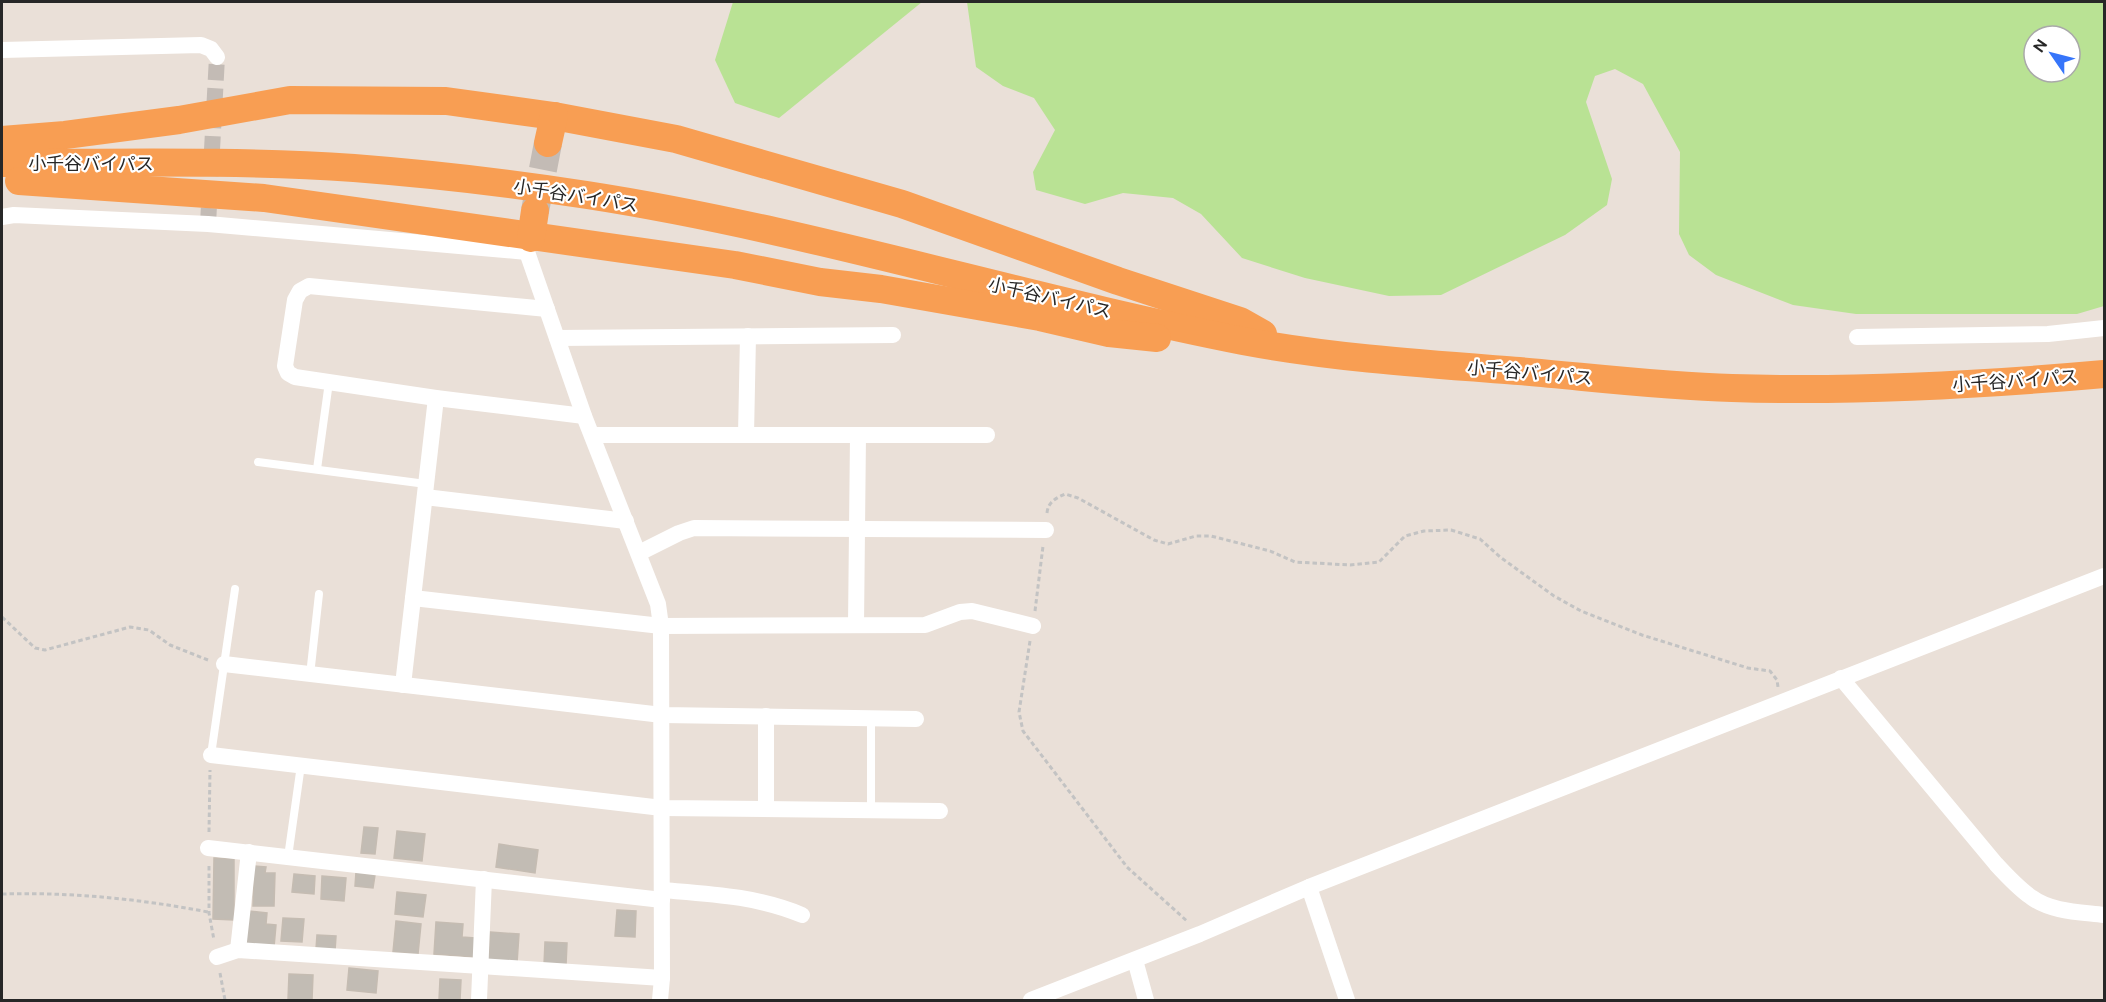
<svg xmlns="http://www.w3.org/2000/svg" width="2106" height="1002" font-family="Ubuntu,'Noto Sans JP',sans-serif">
<rect width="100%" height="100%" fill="#eae0d8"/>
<g fill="#b9e294" fill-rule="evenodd">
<path d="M 733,2 L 922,2 L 779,118 L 735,103 L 715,60 Z"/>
<path d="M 967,2 L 2104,2 L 2104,306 L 2077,314 L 1856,314 L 1793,305 L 1716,275 L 1689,255 L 1679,234 L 1680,152 L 1643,84 L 1615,69 L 1595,76 L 1586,102 L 1612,179 L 1607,205 L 1565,235 L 1441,295 L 1389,296 L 1305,278 L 1242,258 L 1201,214 L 1173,198 L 1123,193 L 1085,204 L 1036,190 L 1033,172 L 1055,130 L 1034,98 L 1003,86 L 976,67 ZM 2034,36 L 2070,36 L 2070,72 L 2034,72 Z"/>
</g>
<g fill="#c2bcb4" stroke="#c5bcb2" stroke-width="1.5">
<path d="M 364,827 L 378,828 L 375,854 L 361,853 Z"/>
<path d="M 397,831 L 425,834 L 422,861 L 394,858 Z"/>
<path d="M 499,844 L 538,850 L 535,873 L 496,867 Z"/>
<path d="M 214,858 L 234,859 L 234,920 L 213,919 Z"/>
<path d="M 254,866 L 266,867 L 265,873 L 275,873 L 274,906 L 253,906 Z"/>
<path d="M 356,872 L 375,875 L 373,888 L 355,886 Z"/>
<path d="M 294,874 L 315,876 L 314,894 L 292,892 Z"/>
<path d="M 322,876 L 346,878 L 344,901 L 321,899 Z"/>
<path d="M 397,892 L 426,895 L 423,917 L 395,914 Z"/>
<path d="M 617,910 L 636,911 L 635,937 L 615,936 Z"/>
<path d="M 249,911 L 267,913 L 266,924 L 276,925 L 274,947 L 245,944 Z"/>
<path d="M 283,918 L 304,919 L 302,942 L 281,941 Z"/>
<path d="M 396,921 L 421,924 L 418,954 L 393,952 Z"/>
<path d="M 436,922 L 463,924 L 462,937 L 475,938 L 474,957 L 434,954 Z"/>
<path d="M 490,932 L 519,934 L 517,963 L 488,961 Z"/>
<path d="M 317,935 L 336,936 L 335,951 L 316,949 Z"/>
<path d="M 545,942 L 567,943 L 566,965 L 544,965 Z"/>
<path d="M 349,968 L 378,971 L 376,993 L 347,990 Z"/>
<path d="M 289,974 L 313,975 L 312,1000 L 288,1000 Z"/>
<path d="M 440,979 L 461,980 L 460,1000 L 439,1000 Z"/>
</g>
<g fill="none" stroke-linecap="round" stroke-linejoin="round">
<path stroke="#c3bbb5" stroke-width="16" stroke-dasharray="16 8" stroke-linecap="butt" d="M 208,224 L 217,57"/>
<path stroke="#c3bbb5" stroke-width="28" stroke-dasharray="28 14" stroke-linecap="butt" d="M 535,211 L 548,143"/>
<g stroke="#c3c3c3" stroke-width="3" stroke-dasharray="4.5 3" stroke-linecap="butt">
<path d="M 1047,513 C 1048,502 1056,498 1065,494 L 1078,498 L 1154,540 L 1168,544 L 1196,536 L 1211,536 L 1270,551 L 1295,562 L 1350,565 L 1379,562 L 1405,536 L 1424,531 L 1451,530 L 1480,539 L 1500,557 L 1554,596 L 1581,611 L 1642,635 L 1748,668 L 1770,671 L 1777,680 L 1778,687"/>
<path d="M 1035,611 L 1043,546"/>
<path d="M 2,617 L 35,648 L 45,650 L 130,627 L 149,630 L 170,645 L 208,660"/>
<path d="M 1030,641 L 1019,712 L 1023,731 L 1127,867 L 1188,922"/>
<path d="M 209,832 L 210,770"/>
<path d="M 209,866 L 209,913 L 214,940"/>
<path d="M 2,894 C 72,892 140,899 208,912"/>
<path d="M 220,973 L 225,1000"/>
</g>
<g stroke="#fff" stroke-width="8">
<path d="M 258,462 L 426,484"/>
<path d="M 317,469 L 329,382"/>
<path d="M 310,675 L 319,594"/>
<path d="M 211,755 L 235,589"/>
<path d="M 871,811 L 871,718"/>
<path d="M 288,857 L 301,765"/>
</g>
<g stroke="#fff" stroke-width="16">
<path d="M 2,50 L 201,45 L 211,49 L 217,57"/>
<path d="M 2,217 L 14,215 L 208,224 L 527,252"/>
<path d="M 531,238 L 527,252 L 584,416 L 658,604 L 661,626 L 662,978 L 660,1000"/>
<path d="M 547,309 L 309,286 L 300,291 L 295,300 L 285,366 L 288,373 L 295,377 L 436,398 L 584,416"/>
<path d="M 1857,337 L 2048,334 L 2104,328"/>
<path d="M 557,338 L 893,335"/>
<path d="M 592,435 L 987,435"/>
<path d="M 746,435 L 748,336"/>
<path d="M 425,497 L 626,521"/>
<path d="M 639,553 L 679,533 L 694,528 L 1046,530"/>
<path d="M 413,598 L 661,626 L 925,625 L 960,612 L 972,611 L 1033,626"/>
<path d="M 856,625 L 858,435"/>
<path d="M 224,664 L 662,715 L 916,719"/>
<path d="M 1841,678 L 1996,864 C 2007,876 2018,888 2031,897 C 2051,912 2080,912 2104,915"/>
<path d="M 403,685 L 436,398"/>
<path d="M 211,755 L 662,808 L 940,811"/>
<path d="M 766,809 L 766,716"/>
<path d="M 208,848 L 662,900"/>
<path d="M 1309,887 L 1347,1000"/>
<path d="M 662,890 C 710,894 757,896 802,915"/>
<path d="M 238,950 L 249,852"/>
<path d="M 217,957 L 238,950 L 662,978"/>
<path d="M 1135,960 L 1146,1000"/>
<path d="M 479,1000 L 484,879"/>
<path d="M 1031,1000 L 1200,934 L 1309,887 L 2104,576"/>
</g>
<g stroke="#f89e53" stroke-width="28">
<path d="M 2,140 L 65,135 L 179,120 L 290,100 L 446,101 L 554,116 L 676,139 L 902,204 L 1118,281 L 1240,321 L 1263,334"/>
<path d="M 548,143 L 554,116"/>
<path d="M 2,163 C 119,163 237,160 354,168 C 431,174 510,183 587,195 C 807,229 1024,298 1243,341 C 1334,358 1427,364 1519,371 C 1589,377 1661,386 1732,388 C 1856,392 1980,385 2104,374"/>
<path d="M 19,181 L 264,198 L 735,265 L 820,282 L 881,289 L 1040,317 L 1109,333 L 1157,338"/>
<path d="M 531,238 L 535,211"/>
</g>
</g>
<g text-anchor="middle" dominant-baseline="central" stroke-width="4.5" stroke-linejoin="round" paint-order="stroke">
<g font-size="18" fill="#272727" stroke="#fff">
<text x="91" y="163">小千谷バイパス</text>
<text transform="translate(576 195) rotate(9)">小千谷バイパス</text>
<text transform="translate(1050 297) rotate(13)">小千谷バイパス</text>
<text transform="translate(1530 372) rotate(5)">小千谷バイパス</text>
<text transform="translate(2015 380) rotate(-4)">小千谷バイパス</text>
</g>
</g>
<rect width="2106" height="1002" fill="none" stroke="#272727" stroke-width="6"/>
<g transform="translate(2052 54) rotate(305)"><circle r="28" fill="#ffffff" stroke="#a9a9a9" stroke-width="1.5"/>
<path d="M0-4.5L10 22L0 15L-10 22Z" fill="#3675fa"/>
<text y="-9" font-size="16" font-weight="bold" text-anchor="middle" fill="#272727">N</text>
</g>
</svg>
